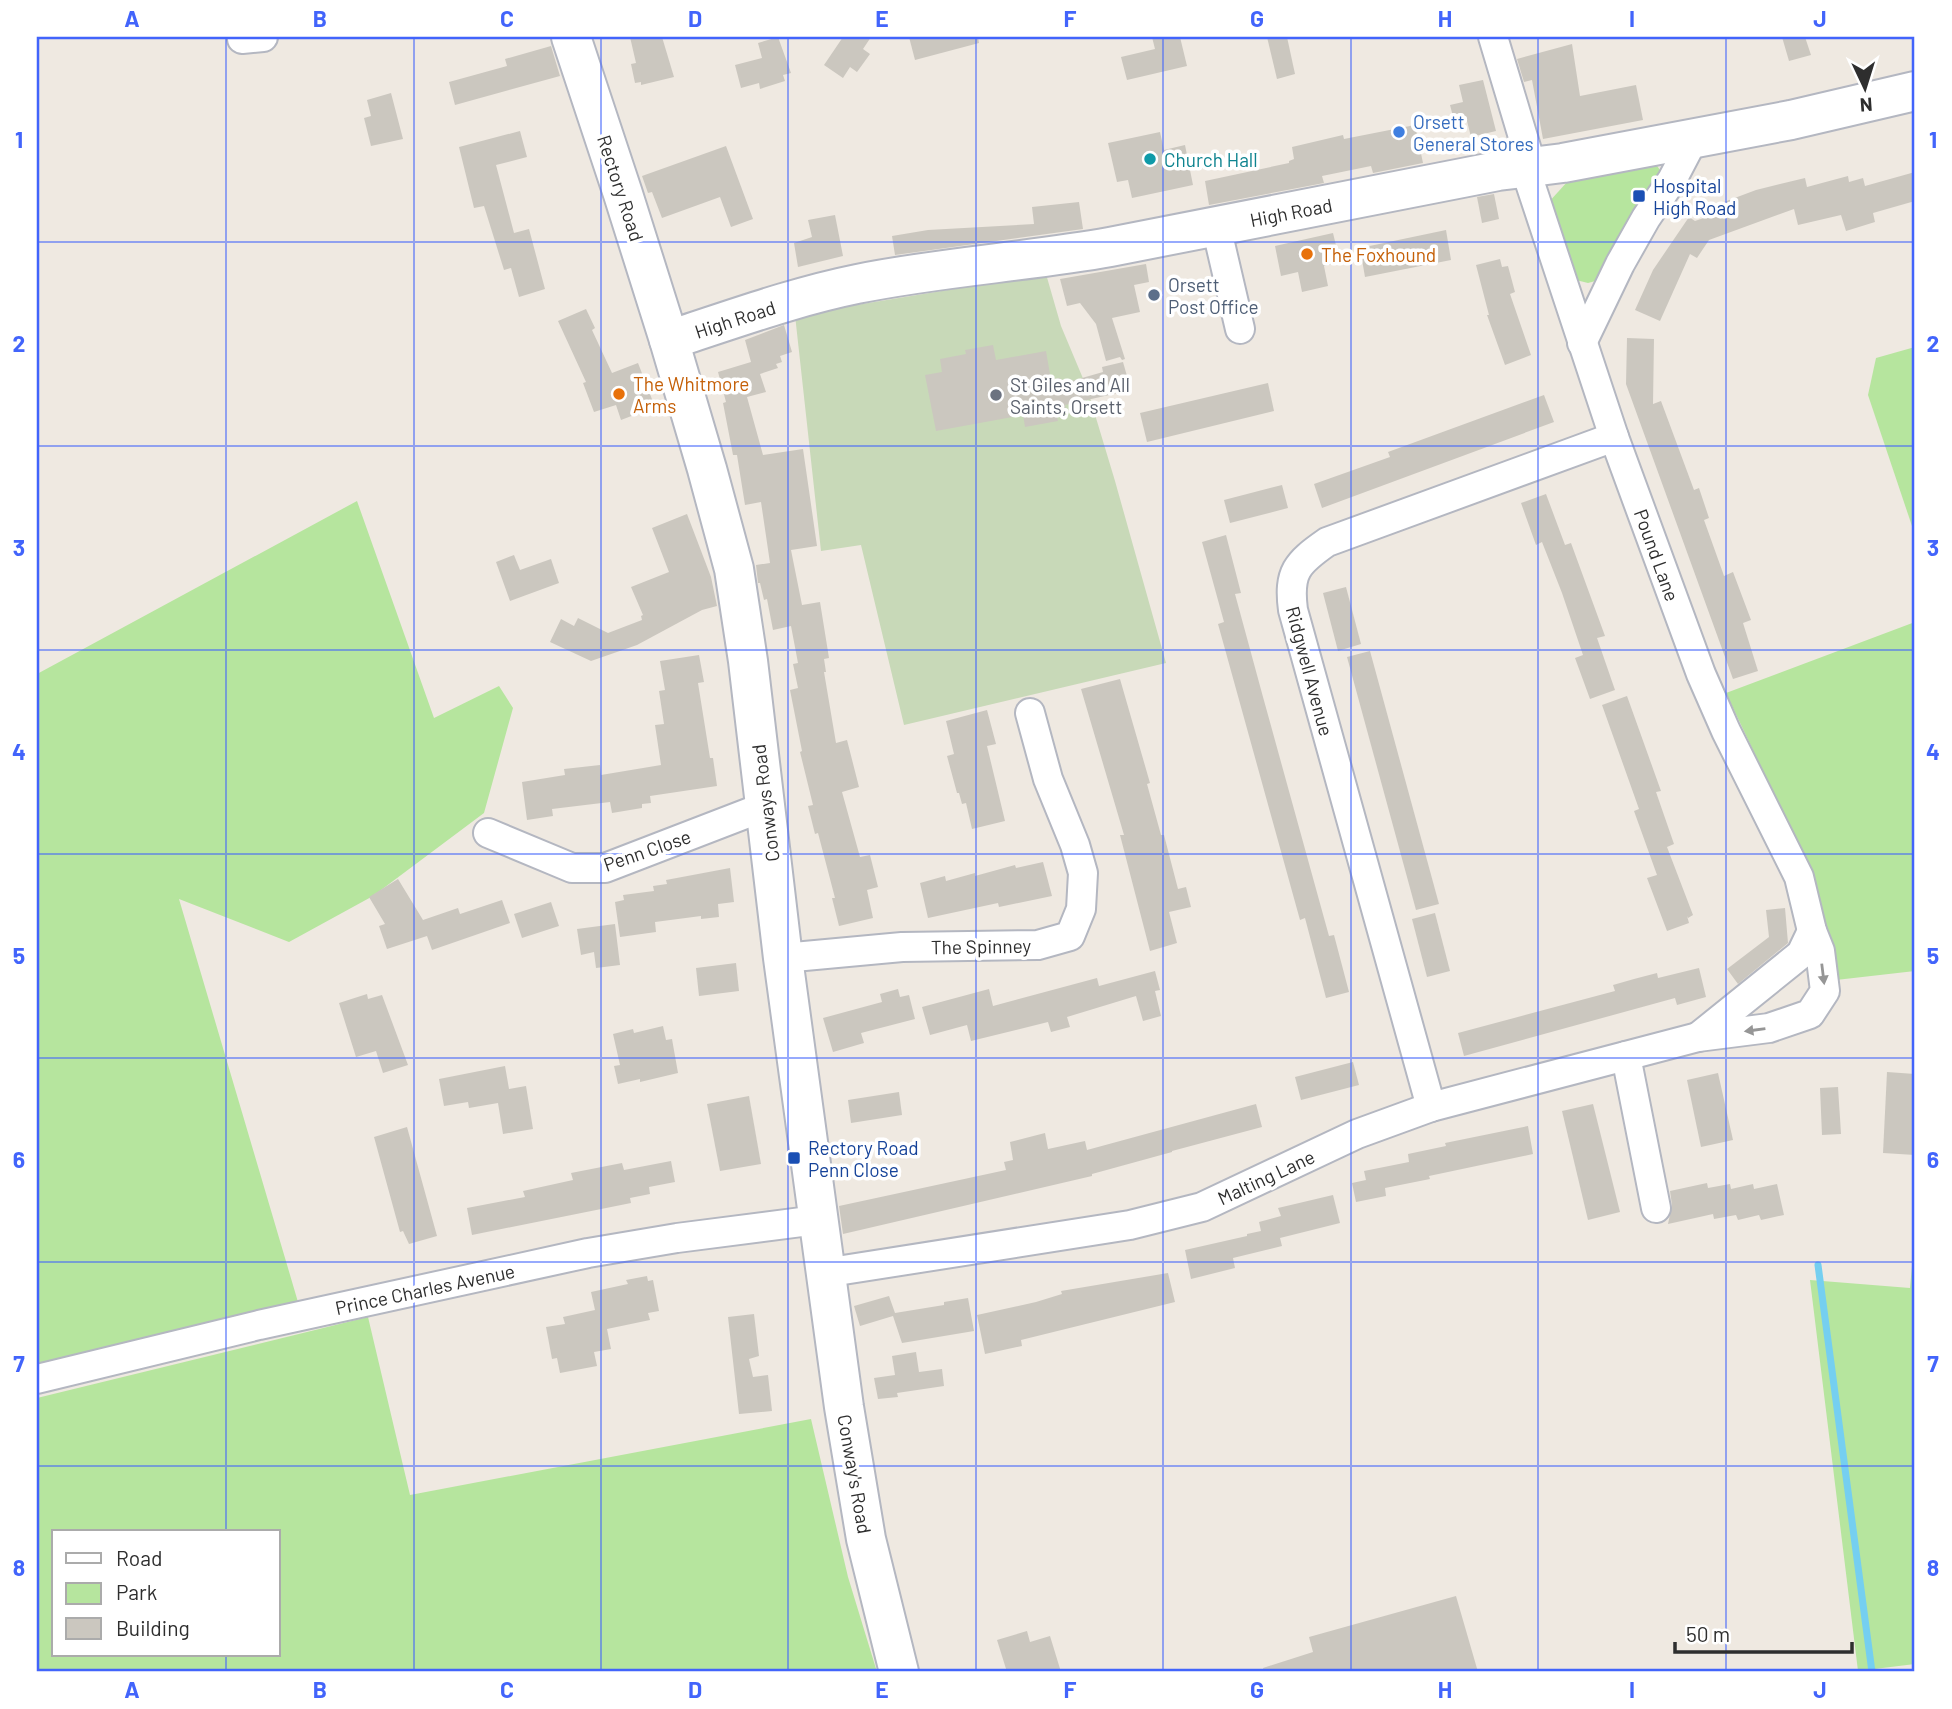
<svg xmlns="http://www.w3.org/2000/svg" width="1952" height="1709" font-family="Barlow,sans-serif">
<rect width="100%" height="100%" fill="#efe9e1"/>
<g fill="#b6e59e" fill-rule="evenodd">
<path d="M 1655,163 L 1660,170 L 1660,180 L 1599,280 L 1588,283 L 1576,280 L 1548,203 L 1568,181 Z"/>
<path d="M 1915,347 L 1915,535 L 1868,395 L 1876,358 Z"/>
<path d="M 357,501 L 434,718 L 499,686 L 513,708 L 484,813 L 373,896 L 289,942 L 179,899 L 298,1302 L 37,1368 L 37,674 Z"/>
<path d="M 1915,622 L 1915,971 L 1836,980 L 1817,886 L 1726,693 Z"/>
<path d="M 1915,1233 L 1915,1664 L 1858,1671 L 1810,1280 L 1910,1288 Z"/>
<path d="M 368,1317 L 410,1495 L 811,1419 L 848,1577 L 877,1672 L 37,1672 L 37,1398 ZM 278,1532 L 278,1655 L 54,1655 L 54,1532 Z"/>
</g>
<path fill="#c8d9b8" d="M 1046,274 L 1061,326 L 1087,388 L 1115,481 L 1166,663 L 904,725 L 861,545 L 821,551 L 795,315 Z"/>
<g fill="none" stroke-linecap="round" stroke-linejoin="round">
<path stroke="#75cff0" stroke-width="7" d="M 1818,1265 L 1872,1672"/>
</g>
<g fill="#cbc7bf">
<path d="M 630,37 L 662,37 L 674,77 L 641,85 L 641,82 L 635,83 L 631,64 L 636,63 Z"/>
<path d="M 778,37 L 791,73 L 783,75 L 785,81 L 760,89 L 759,83 L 741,88 L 735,65 L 762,58 L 758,43 Z"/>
<path d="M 843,37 L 871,37 L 863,49 L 870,54 L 857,72 L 850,67 L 843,78 L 824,65 Z"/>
<path d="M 909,37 L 978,37 L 979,43 L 915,60 Z"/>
<path d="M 1152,37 L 1180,37 L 1187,66 L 1127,80 L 1121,57 L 1155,49 Z"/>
<path d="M 1267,37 L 1287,37 L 1295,74 L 1277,79 Z"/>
<path d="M 1782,37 L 1805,37 L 1811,55 L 1789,61 Z"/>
<path d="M 1572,44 L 1580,96 L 1636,85 L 1643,120 L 1543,139 L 1532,80 L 1524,82 L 1517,59 Z"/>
<path d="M 551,46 L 560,76 L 455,105 L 449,82 L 507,66 L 505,59 Z"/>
<path d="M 1483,80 L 1496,131 L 1471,137 L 1467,121 L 1455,124 L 1450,105 L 1463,102 L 1459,85 Z"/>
<path d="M 391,93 L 403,139 L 371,146 L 364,118 L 371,116 L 367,100 Z"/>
<path d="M 1415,125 L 1423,163 L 1373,173 L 1371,166 L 1322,176 L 1324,183 L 1209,205 L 1205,181 L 1289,163 L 1289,161 L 1294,159 L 1292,147 L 1343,135 L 1344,139 Z"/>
<path d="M 520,131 L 527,157 L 496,165 L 514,233 L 529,229 L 545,289 L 519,297 L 511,268 L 504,270 L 484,206 L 474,208 L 459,147 Z"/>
<path d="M 1160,132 L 1164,150 L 1185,145 L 1193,185 L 1132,198 L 1128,180 L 1117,182 L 1108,143 Z"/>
<path d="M 726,146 L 753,219 L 731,227 L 720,197 L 662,218 L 652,192 L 648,193 L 642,176 Z"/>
<path d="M 1915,172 L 1915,201 L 1873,213 L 1875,222 L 1846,231 L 1841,215 L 1798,225 L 1794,209 L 1709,240 L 1697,258 L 1690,254 L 1660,321 L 1635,310 L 1653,270 L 1689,217 L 1695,221 L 1727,210 L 1724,202 L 1756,190 L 1805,178 L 1807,187 L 1848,176 L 1849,182 L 1863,178 L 1865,186 Z"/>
<path d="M 1494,194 L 1499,219 L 1482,223 L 1477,197 Z"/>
<path d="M 1079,202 L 1083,229 L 895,255 L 892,236 L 928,230 L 1034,224 L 1032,207 Z"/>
<path d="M 835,215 L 843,256 L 798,267 L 794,243 L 812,237 L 808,220 Z"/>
<path d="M 1446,230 L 1451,260 L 1365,277 L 1360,248 Z"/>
<path d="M 1333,233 L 1340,262 L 1324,266 L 1328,286 L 1302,292 L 1298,272 L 1281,276 L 1275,246 Z"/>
<path d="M 1500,259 L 1502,267 L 1508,266 L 1515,292 L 1510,294 L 1531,355 L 1505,365 L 1487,315 L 1489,315 L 1476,265 Z"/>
<path d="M 1146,264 L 1149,282 L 1134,285 L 1140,312 L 1112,318 L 1125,359 L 1122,360 L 1120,357 L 1106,361 L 1096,324 L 1080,303 L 1067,306 L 1060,279 Z"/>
<path d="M 586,309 L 595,328 L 592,330 L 612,373 L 638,363 L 655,407 L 621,420 L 616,405 L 594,412 L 583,383 L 586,382 L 558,321 Z"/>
<path d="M 784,325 L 792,352 L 780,356 L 782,362 L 776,364 L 778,368 L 760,374 L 766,392 L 747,397 L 763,455 L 803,449 L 817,546 L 791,550 L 802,605 L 820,602 L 829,658 L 824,659 L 826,672 L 824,672 L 836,743 L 847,740 L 859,787 L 842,792 L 860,857 L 870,855 L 878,887 L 867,890 L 873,918 L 839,926 L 832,898 L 835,898 L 818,833 L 815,834 L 808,806 L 813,805 L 800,752 L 802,751 L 790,690 L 798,688 L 793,664 L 798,663 L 791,626 L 773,630 L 767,599 L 764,600 L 760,583 L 758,583 L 756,565 L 770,563 L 761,502 L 745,505 L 737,455 L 733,455 L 723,403 L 726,402 L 718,372 L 751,362 L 745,340 Z"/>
<path d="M 1627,338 L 1654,339 L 1653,404 L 1661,401 L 1694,490 L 1699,488 L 1709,518 L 1704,520 L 1723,573 L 1724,576 L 1733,572 L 1751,620 L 1743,623 L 1758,671 L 1733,679 L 1626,384 Z"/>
<path d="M 993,345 L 996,360 L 1046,351 L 1051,380 L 1060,378 L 1061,384 L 1103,372 L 1102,367 L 1123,362 L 1131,390 L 1065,405 L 1066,411 L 1056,413 L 1058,421 L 1025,427 L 1023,415 L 936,431 L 925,375 L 942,372 L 940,359 L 966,354 L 965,350 Z"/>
<path d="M 1268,383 L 1274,411 L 1147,442 L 1140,413 Z"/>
<path d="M 1544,395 L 1554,422 L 1322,508 L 1314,484 L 1390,457 L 1388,452 Z"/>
<path d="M 1282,485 L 1288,508 L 1230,523 L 1224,500 Z"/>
<path d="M 1546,494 L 1565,545 L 1571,543 L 1605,636 L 1597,638 L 1615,690 L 1590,699 L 1575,658 L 1583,655 L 1562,593 L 1542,542 L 1536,545 L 1521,503 Z"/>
<path d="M 687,514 L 711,577 L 717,606 L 702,610 L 637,645 L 591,661 L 550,642 L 561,619 L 574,626 L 578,618 L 608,633 L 642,620 L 641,616 L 643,615 L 631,587 L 669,572 L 652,528 Z"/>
<path d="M 1226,535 L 1241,593 L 1235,594 L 1263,697 L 1329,936 L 1334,935 L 1349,992 L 1326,998 L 1305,918 L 1300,920 L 1218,624 L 1224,622 L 1202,542 Z"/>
<path d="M 514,555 L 520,570 L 551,559 L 559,583 L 510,601 L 496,562 Z"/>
<path d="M 1346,587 L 1361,644 L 1338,651 L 1323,593 Z"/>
<path d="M 1370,651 L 1439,904 L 1416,910 L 1347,657 Z"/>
<path d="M 699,655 L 704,682 L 698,683 L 710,758 L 713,758 L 717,786 L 650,796 L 651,803 L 642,804 L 642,808 L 612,813 L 610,802 L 552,809 L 553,816 L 527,820 L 522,782 L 565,775 L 564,769 L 600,765 L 601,775 L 661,765 L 655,725 L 664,724 L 659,691 L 665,690 L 660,661 Z"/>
<path d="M 1120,679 L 1150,783 L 1147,784 L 1161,835 L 1164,835 L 1178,889 L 1186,887 L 1191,907 L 1169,912 L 1177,943 L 1150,951 L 1120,835 L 1124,835 L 1081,689 Z"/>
<path d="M 1627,696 L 1661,791 L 1656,792 L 1674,844 L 1667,847 L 1693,915 L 1688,918 L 1687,916 L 1689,923 L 1667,931 L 1647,878 L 1657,875 L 1634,811 L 1639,809 L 1602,705 Z"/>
<path d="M 987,710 L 996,744 L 987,746 L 1005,821 L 972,829 L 966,803 L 962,804 L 959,793 L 957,793 L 947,756 L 954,754 L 946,721 Z"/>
<path d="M 1043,862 L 1052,896 L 999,907 L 998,903 L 928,918 L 920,883 L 945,876 L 946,881 L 975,873 L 975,876 L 1015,865 L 1016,868 Z"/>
<path d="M 730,868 L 734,902 L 718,904 L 719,917 L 701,919 L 701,916 L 655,922 L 656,932 L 620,937 L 615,902 L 624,900 L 623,895 L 654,891 L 653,886 L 667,884 L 666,880 Z"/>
<path d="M 398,879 L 423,920 L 458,908 L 460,914 L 502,900 L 510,923 L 432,950 L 427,936 L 387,949 L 379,926 L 385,924 L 369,897 Z"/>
<path d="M 551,902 L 559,926 L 522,938 L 514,914 Z"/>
<path d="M 1785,908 L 1788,943 L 1738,984 L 1727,969 L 1769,937 L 1766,910 Z"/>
<path d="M 1435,913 L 1450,971 L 1427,977 L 1412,919 Z"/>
<path d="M 615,924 L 620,965 L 596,968 L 594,952 L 581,955 L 577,929 Z"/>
<path d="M 736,963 L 739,991 L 699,996 L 696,968 Z"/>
<path d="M 1699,968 L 1706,997 L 1677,1005 L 1675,998 L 1464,1056 L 1458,1033 L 1615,991 L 1613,985 L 1634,979 L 1657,973 L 1658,978 Z"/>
<path d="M 1155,971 L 1160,990 L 1155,991 L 1161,1016 L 1143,1021 L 1136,996 L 1067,1017 L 1070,1027 L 1051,1032 L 1048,1022 L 971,1041 L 967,1025 L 930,1035 L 922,1007 L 989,989 L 993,1006 L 1097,978 L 1099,986 Z"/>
<path d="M 898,989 L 900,997 L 909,995 L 915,1019 L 861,1033 L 864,1043 L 833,1052 L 823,1018 L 882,1002 L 880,994 Z"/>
<path d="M 367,994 L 368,999 L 382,995 L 408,1065 L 383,1073 L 376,1051 L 356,1057 L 339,1003 Z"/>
<path d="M 663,1026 L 666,1040 L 672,1039 L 678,1073 L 640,1082 L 640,1079 L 618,1084 L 614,1066 L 620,1065 L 613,1034 L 633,1029 L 634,1033 Z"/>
<path d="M 1353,1062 L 1359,1085 L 1301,1100 L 1295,1077 Z"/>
<path d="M 505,1066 L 509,1089 L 526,1086 L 533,1129 L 503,1134 L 498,1103 L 469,1108 L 468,1102 L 444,1106 L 439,1079 Z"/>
<path d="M 1887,1072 L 1915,1074 L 1915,1155 L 1883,1153 Z"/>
<path d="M 1718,1073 L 1733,1140 L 1701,1147 L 1687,1080 Z"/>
<path d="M 1838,1087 L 1841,1134 L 1822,1135 L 1820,1088 Z"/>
<path d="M 899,1092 L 902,1115 L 851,1123 L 848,1100 Z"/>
<path d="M 749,1096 L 761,1164 L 720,1171 L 707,1104 Z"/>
<path d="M 1256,1104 L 1262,1127 L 1172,1151 L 1172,1152 L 1092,1174 L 1092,1176 L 843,1234 L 839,1206 L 1006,1170 L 1004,1162 L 1013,1160 L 1010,1142 L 1045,1133 L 1048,1149 L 1085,1141 L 1087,1150 Z"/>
<path d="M 1593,1104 L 1620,1212 L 1588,1220 L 1562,1111 Z"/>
<path d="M 1528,1126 L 1533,1154 L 1429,1176 L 1430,1179 L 1385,1188 L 1386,1196 L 1356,1202 L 1352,1183 L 1366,1180 L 1364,1171 L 1409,1162 L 1408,1154 L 1446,1146 L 1445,1143 Z"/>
<path d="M 407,1127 L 437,1236 L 409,1244 L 403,1231 L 400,1232 L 374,1137 Z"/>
<path d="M 671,1161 L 675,1182 L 649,1187 L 650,1194 L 630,1198 L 631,1203 L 472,1235 L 467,1208 L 525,1197 L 523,1191 L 573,1180 L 571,1173 L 622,1163 L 624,1170 Z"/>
<path d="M 1707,1183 L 1708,1188 L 1730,1184 L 1731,1189 L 1753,1184 L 1754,1189 L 1777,1184 L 1784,1215 L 1761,1220 L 1759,1215 L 1738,1220 L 1736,1215 L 1714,1219 L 1713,1214 L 1668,1224 L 1672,1205 L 1670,1191 Z"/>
<path d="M 1333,1195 L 1340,1223 L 1280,1238 L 1282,1246 L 1233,1258 L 1235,1268 L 1191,1279 L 1185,1250 L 1247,1236 L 1247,1234 L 1261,1231 L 1259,1222 L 1281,1216 L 1278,1208 Z"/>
<path d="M 1168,1273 L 1175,1302 L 1021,1340 L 1022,1346 L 985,1354 L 977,1315 L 1036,1302 L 1062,1294 L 1061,1291 Z"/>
<path d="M 647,1276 L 648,1281 L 653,1280 L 659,1311 L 648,1313 L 650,1320 L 607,1329 L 611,1349 L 594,1352 L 597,1366 L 560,1373 L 557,1358 L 552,1359 L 546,1327 L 565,1324 L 563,1317 L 595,1310 L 591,1292 L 628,1284 L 626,1280 Z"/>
<path d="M 889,1296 L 895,1313 L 944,1305 L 944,1302 L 968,1298 L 974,1331 L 902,1343 L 893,1316 L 860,1326 L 854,1306 Z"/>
<path d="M 754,1314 L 759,1356 L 749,1359 L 753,1377 L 768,1375 L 772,1411 L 739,1414 L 728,1317 Z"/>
<path d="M 916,1352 L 919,1372 L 942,1369 L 944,1386 L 897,1393 L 898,1397 L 878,1399 L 874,1378 L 895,1375 L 892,1356 Z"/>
<path d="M 1456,1596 L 1478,1672 L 1264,1672 L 1263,1668 L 1313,1652 L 1309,1637 Z"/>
<path d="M 1027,1631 L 1030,1642 L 1050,1636 L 1061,1672 L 1007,1672 L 997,1640 Z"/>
</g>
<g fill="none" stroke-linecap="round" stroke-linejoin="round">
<defs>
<g id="street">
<path d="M 1493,37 L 1532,167"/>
<path d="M 242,39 L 263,37"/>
<path d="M 1216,226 L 1240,329"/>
<path d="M 1582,343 L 1620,264 L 1646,218 L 1672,180 L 1694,138"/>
<path d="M 488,833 L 572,868 L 605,868 L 766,806"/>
<path d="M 783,958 L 902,947 L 1038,945 L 1070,936 L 1081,909 L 1083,873 L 1075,845 L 1048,779 L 1030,713"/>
<path d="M 1698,1037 L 1801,954 L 1812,931"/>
<path d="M 1626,1056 L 1656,1208"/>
<path d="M 1431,1107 L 1293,610 C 1288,572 1297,563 1327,542 L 1614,437"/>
<path d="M 824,1273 L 1130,1225 L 1202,1207 L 1357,1134 L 1431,1107 L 1698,1037 L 1769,1028 L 1810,1014 L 1825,991 L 1820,951 L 1812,931 L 1799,877 L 1726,731 L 1701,674 L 1614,437 L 1525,168"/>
<path d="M 37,1379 L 259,1325 L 588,1253 L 677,1238 L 817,1220"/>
</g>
<g id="secondary">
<path d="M 571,37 L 623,194 L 669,340 L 707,469 L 734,569 L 748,661 L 783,958 L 844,1407 L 866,1539 L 899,1672"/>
<path d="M 669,340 C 731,320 793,297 857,284 C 940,267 1026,262 1110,247 L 1498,171 L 1563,163 L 1791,120 L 1915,91"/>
</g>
</defs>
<use href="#street" stroke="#b4b7c1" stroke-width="32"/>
<use href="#secondary" stroke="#b4b7c1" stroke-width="42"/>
<use href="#street" stroke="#fff" stroke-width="28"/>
<use href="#secondary" stroke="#fff" stroke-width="38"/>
</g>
<defs><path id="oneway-solid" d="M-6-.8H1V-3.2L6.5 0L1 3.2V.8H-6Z" transform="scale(1.75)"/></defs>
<g fill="#969696">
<use href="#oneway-solid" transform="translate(1823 974) rotate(83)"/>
<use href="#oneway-solid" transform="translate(1755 1030) rotate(172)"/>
</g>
<path fill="none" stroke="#4264fb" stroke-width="2" stroke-opacity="0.55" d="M 226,37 L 226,1532M 414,37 L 414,1672M 601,37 L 601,1672M 788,37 L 788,1672M 976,37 L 976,1672M 1163,37 L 1163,1672M 1351,37 L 1351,1672M 1538,37 L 1538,1672M 1726,37 L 1726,1672M 37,242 L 1915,242M 37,446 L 1915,446M 37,650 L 1915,650M 37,854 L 1915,854M 37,1058 L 1915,1058M 37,1262 L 1915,1262M 37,1466 L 1915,1466M 226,1655 L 226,1672"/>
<circle fill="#3f7fe0" stroke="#fff" stroke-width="2.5" cx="1399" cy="132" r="7"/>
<circle fill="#0f9aa8" stroke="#fff" stroke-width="2.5" cx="1150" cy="159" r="7"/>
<g fill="#1a4fb4" stroke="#fff" stroke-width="2.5">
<rect x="1632" y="189" width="14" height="14" rx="3.5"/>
<rect x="787" y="1151" width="14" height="14" rx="3.5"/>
</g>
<g fill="#e8710a" stroke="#fff" stroke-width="2.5">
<circle cx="1307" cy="254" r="7"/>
<circle cx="619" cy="394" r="7"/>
</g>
<circle fill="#5c6f8a" stroke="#fff" stroke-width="2.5" cx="1154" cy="295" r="7"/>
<circle fill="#6b7280" stroke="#fff" stroke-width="2.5" cx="996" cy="395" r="7"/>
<g text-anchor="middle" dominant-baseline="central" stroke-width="7" stroke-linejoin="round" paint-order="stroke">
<g font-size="19" fill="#366cbe" stroke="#fff" text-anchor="start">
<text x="1413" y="121">Orsett<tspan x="1413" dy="22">General Stores</tspan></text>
</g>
<g font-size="19" fill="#0d838f" stroke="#fff" text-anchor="start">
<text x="1164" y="159">Church Hall</text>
</g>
<g font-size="19" fill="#164399" stroke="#fff" text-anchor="start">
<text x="1653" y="185">Hospital<tspan x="1653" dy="22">High Road</tspan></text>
<text x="808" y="1147">Rectory Road<tspan x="808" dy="22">Penn Close</tspan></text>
</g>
<g font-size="19" fill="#2e2e2e" stroke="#fff">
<text transform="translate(621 188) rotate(72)">Rectory Road</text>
<text transform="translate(1291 212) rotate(-11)">High Road</text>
<text transform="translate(735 319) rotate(-18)">High Road</text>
<text transform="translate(1657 555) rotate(70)">Pound Lane</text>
<text transform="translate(1310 671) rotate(75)">Ridgwell Avenue</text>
<text transform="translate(765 803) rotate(-97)">Conways Road</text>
<text transform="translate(647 850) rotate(-19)">Penn Close</text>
<text transform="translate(981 946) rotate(-1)">The Spinney</text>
<text transform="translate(1266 1177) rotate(-25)">Malting Lane</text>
<text transform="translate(425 1289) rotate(-12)">Prince Charles Avenue</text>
<text transform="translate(855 1474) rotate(80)">Conway's Road</text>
</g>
<g font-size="19" fill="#c56008" stroke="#fff" text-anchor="start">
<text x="1321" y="254">The Foxhound</text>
<text x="633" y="383">The Whitmore<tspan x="633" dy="22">Arms</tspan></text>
</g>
<g font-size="19" fill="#4e5e75" stroke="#fff" text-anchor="start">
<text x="1168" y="284">Orsett<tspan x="1168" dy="22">Post Office</tspan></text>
</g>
<g font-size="19" fill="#5b616d" stroke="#fff" text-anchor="start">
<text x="1010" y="384">St Giles and All<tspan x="1010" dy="22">Saints, Orsett</tspan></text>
</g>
</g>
<rect width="1952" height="1709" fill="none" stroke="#ffffff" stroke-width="77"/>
<rect x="52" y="1530" width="228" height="126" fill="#ffffff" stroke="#ababab" stroke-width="2"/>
<rect x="66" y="1553" width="35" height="10" fill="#ffffff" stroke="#ababab" stroke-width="2"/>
<text x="116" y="1566" font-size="21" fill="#2e2e2e">Road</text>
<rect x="66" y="1583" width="35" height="21" fill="#b6e59e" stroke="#ababab" stroke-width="2"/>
<text x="116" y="1600" font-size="21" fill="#2e2e2e">Park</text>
<rect x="66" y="1618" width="35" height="21" fill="#cbc7bf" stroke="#ababab" stroke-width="2"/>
<text x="116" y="1636" font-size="21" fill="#2e2e2e">Building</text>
<g transform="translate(1865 88) rotate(176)" stroke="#ffffff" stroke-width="5" paint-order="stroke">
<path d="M0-5L12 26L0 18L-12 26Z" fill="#2e2e2e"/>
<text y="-10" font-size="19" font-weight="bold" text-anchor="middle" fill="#2e2e2e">N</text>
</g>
<path d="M1675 1642v10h177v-10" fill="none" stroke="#2e2e2e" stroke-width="3.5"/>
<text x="1686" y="1642" font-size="21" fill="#2e2e2e" stroke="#ffffff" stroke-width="5" paint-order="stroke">50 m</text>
<rect x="38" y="38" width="1875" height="1632" fill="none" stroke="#4264fb" stroke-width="2.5"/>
<g font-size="23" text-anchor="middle" font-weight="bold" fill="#4264fb">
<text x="132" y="27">A</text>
<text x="320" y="27">B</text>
<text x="507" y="27">C</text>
<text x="695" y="27">D</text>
<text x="882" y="27">E</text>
<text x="1070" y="27">F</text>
<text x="1257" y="27">G</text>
<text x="1445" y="27">H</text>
<text x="1632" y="27">I</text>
<text x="1820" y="27">J</text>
<text x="19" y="148">1</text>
<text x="1933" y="148">1</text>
<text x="19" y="352">2</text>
<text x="1933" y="352">2</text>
<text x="19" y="556">3</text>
<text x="1933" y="556">3</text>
<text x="19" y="760">4</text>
<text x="1933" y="760">4</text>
<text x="19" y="964">5</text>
<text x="1933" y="964">5</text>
<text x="19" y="1168">6</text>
<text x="1933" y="1168">6</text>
<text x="19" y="1372">7</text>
<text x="1933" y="1372">7</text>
<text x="19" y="1576">8</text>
<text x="1933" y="1576">8</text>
<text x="132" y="1698">A</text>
<text x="320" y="1698">B</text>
<text x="507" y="1698">C</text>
<text x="695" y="1698">D</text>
<text x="882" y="1698">E</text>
<text x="1070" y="1698">F</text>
<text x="1257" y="1698">G</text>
<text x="1445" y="1698">H</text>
<text x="1632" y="1698">I</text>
<text x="1820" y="1698">J</text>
</g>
</svg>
